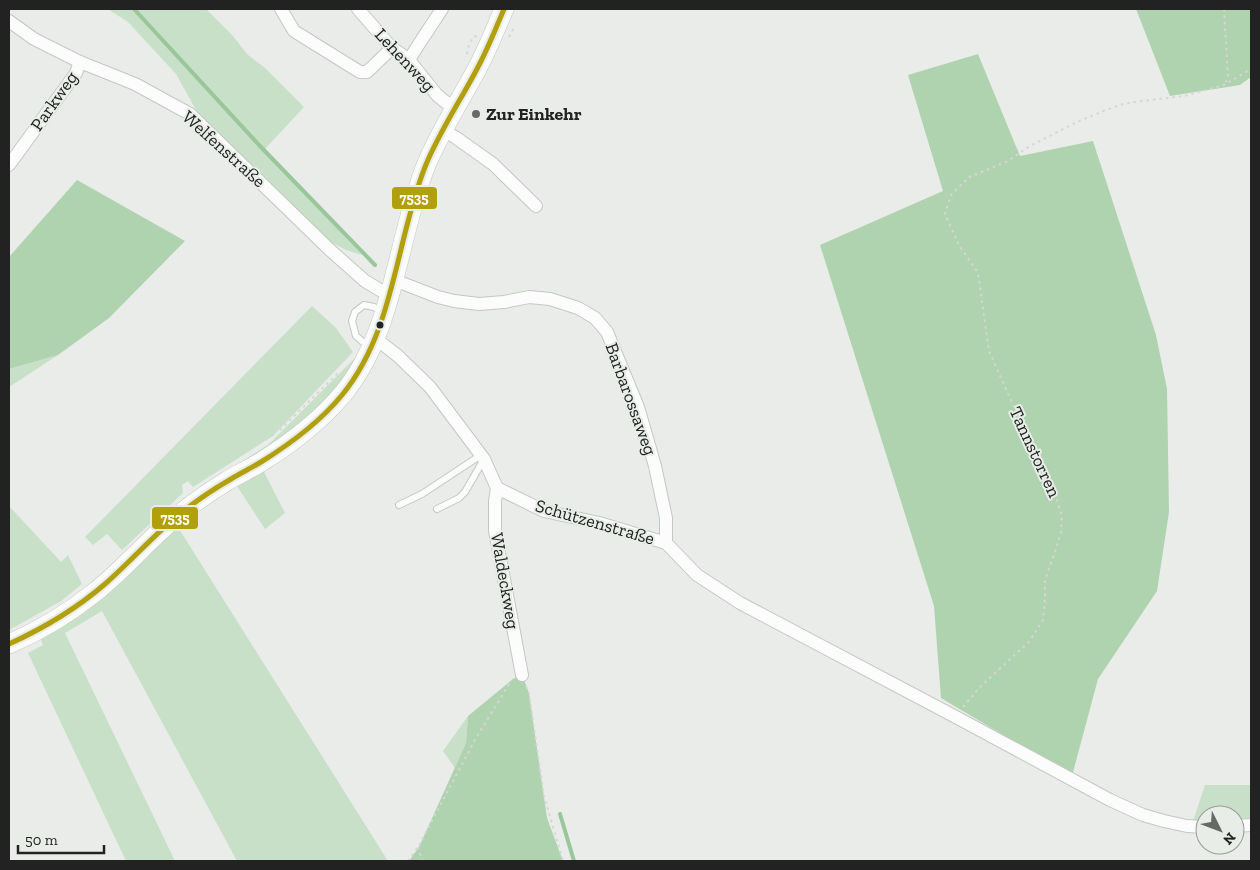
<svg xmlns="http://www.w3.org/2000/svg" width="1260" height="870" font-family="'Zilla Slab',serif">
<rect width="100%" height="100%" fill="#e9ece9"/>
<g fill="#c7e0c7">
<path d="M 108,9 L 206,9 L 232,35 L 248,55 L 265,68 L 304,107 L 264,150 L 362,255 L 346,250 L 329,241 L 201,119 L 176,74 L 128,22 Z"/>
<path d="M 312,306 L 336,328 L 353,352 L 273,436 L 193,487 L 188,481 L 182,485 L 183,493 L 122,550 L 107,534 L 93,545 L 85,537 Z"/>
<path d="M 58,355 L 9,387 L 9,369 Z"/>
<path d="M 357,358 L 332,397 L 288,436 L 197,491 L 269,444 L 353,360 Z"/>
<path d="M 262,468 L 285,513 L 265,529 L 235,483 Z"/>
<path d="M 9,506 L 61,562 L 68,555 L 82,584 L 61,601 L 9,630 Z"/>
<path d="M 176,524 L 388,861 L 237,861 L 102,611 L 65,633 L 175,861 L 126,861 L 28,653 L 43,645 L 40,637 Z"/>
<path d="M 468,716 L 466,743 L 455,768 L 443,751 Z"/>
<path d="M 1205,785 L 1251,785 L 1251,823 L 1235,823 L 1235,815 L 1205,815 L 1205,824 L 1192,824 Z"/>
</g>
<g fill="#afd3af">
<path d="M 1136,9 L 1251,9 L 1251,77 L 1240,85 L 1170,96 Z"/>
<path d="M 978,54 L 1020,156 L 1093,141 L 1156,335 L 1167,389 L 1169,512 L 1157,591 L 1098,679 L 1072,776 L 941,698 L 934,606 L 820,245 L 943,191 L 908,75 Z"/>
<path d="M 77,180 L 185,241 L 109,318 L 58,355 L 9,369 L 9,257 Z"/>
<path d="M 522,675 L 529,693 L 547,818 L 563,861 L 409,861 L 419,847 L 466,743 L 468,716 L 513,679 Z"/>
</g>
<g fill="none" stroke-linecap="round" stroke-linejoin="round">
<g stroke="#9ac69b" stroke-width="4">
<path d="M 134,9 L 259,145 L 375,265"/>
<path d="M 560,814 L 574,861"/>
</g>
<defs>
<g id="lane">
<path d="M 370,348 L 356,336 L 352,321 L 355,312 L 364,305 L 374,307 L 382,313"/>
<path d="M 399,505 L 422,494 L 481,455"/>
<path d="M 437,509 L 459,498 L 465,492 L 484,459"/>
</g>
<g id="street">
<path d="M 281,9 L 294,31 L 360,72 L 367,72 L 392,48"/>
<path d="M 358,9 L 392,48 L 409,60 L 437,95 L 454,109"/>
<path d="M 9,21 L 34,39 L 80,62 L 135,84 L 190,114 L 330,250 L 365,281 L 390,296"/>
<path d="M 409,60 L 415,50 L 442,9"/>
<path d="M 443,131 L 455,137 L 493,164 L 536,206"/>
<path d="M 9,165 L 76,73 L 80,62"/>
<path d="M 394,280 L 438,297 L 454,301 L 479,304 L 504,302 L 529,297 L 550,299 L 578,308 L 595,318 L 607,332 L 638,407 L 655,466 L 666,518 L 666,543"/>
<path d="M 375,338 L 398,356 L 430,387 L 484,459 L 497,488 L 544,511 L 599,523 L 666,543 L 697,575 L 740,603 L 954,716 L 1110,800 L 1143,815 L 1164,821 L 1187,826 L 1205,827"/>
<path d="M 497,488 L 495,501 L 495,531 L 522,675"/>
<path d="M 1235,826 L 1251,825"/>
</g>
<path id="secondary" d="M 9,644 C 39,631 69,613 95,592 C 124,569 148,540 176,517 C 192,504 209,492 227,481 C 238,474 250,469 261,462 C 290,444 319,422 342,395 C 389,339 395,260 417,192 C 420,182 423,172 427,163 C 441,130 461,99 478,67 C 488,48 496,28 504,9"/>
</defs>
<use href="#lane" stroke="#c4c7c4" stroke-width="8"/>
<use href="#street" stroke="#c4c7c4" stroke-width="14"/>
<use href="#secondary" stroke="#c4c7c4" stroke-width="20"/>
<g stroke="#d5d6d5" stroke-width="2" stroke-dasharray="2.5 4" stroke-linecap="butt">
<path d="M 1224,9 L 1228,78 L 1225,83"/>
<path d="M 509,37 L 514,28"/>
<path d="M 467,54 L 469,45 L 473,37 L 477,36"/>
<path d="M 280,430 L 339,372"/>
<path d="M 526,686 L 529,693 L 544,796 L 563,861"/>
<path d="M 963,707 L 982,685 L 1029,642 L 1043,620 L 1045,598 L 1045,581 L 1061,533 L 1062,516 L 1052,484 L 1022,425 L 989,351 L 978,273 L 959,245 L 945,214 L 951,195 L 969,177 L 1006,162 L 1030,146 L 1077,122 L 1106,110 L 1123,104 L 1142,101 L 1184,96 L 1224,85 L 1251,69"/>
<path d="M 418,847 L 422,861"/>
<path d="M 408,861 L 418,847 L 476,738 L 511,681"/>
</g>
<use href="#lane" stroke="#fcfcfc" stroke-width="6"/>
<use href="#street" stroke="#fcfcfc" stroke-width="12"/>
<use href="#secondary" stroke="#fcfcfc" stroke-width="19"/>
<defs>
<path id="bus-1" d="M 9,644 C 44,628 76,609 105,584 C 130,562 151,538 176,517 C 193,503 212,490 231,479 C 241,473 251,468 261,462 C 290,444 320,422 342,395 C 395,330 395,243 425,167 C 439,132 461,100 478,67 C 488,48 496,28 504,9"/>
</defs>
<use href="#bus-1" stroke="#e8ede8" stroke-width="9"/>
<use href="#bus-1" stroke="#b1a00c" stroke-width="5"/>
</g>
<circle fill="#676967" stroke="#e8ede8" stroke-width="2" cx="476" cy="114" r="5"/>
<circle fill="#212221" stroke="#e8ede8" stroke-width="2" cx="380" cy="325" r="4.5"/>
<g text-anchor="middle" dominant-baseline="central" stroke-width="4" stroke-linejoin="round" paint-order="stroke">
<g font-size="18" fill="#212221" stroke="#e8ede8">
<text transform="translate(405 60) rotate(47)">Lehenweg</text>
<text transform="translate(54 101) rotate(-55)">Parkweg</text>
<text transform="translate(224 149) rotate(42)">Welfenstraße</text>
<text transform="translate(631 399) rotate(70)">Barbarossaweg</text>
<text transform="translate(1035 452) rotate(65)">Tannstorren</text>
<text transform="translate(595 522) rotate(16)">Schützenstraße</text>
<text transform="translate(505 581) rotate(80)">Waldeckweg</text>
</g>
<g font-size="18" font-weight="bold" fill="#212221" stroke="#e8ede8" text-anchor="start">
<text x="486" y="114">Zur Einkehr</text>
</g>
</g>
<g stroke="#e8ede8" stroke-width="2">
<rect x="391" y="186" width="47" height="24" rx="5" fill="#b1a00c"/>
<rect x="151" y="506" width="48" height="24" rx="5" fill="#b1a00c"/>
</g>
<g font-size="14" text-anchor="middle" font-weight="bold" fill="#fff">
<text x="414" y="203">7535</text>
<text x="175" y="523">7535</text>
</g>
<rect width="1260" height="870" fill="none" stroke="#212221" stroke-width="20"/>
<g transform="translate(1220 830) rotate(132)"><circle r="24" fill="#e8ede8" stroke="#989c98"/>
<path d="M0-4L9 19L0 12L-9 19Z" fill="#676967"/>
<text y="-8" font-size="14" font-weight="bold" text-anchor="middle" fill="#212221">N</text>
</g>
<path d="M18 845v8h86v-8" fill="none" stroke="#212221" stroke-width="2.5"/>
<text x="25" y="845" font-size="15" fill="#212221" stroke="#e8ede8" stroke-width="4" paint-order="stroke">50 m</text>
</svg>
